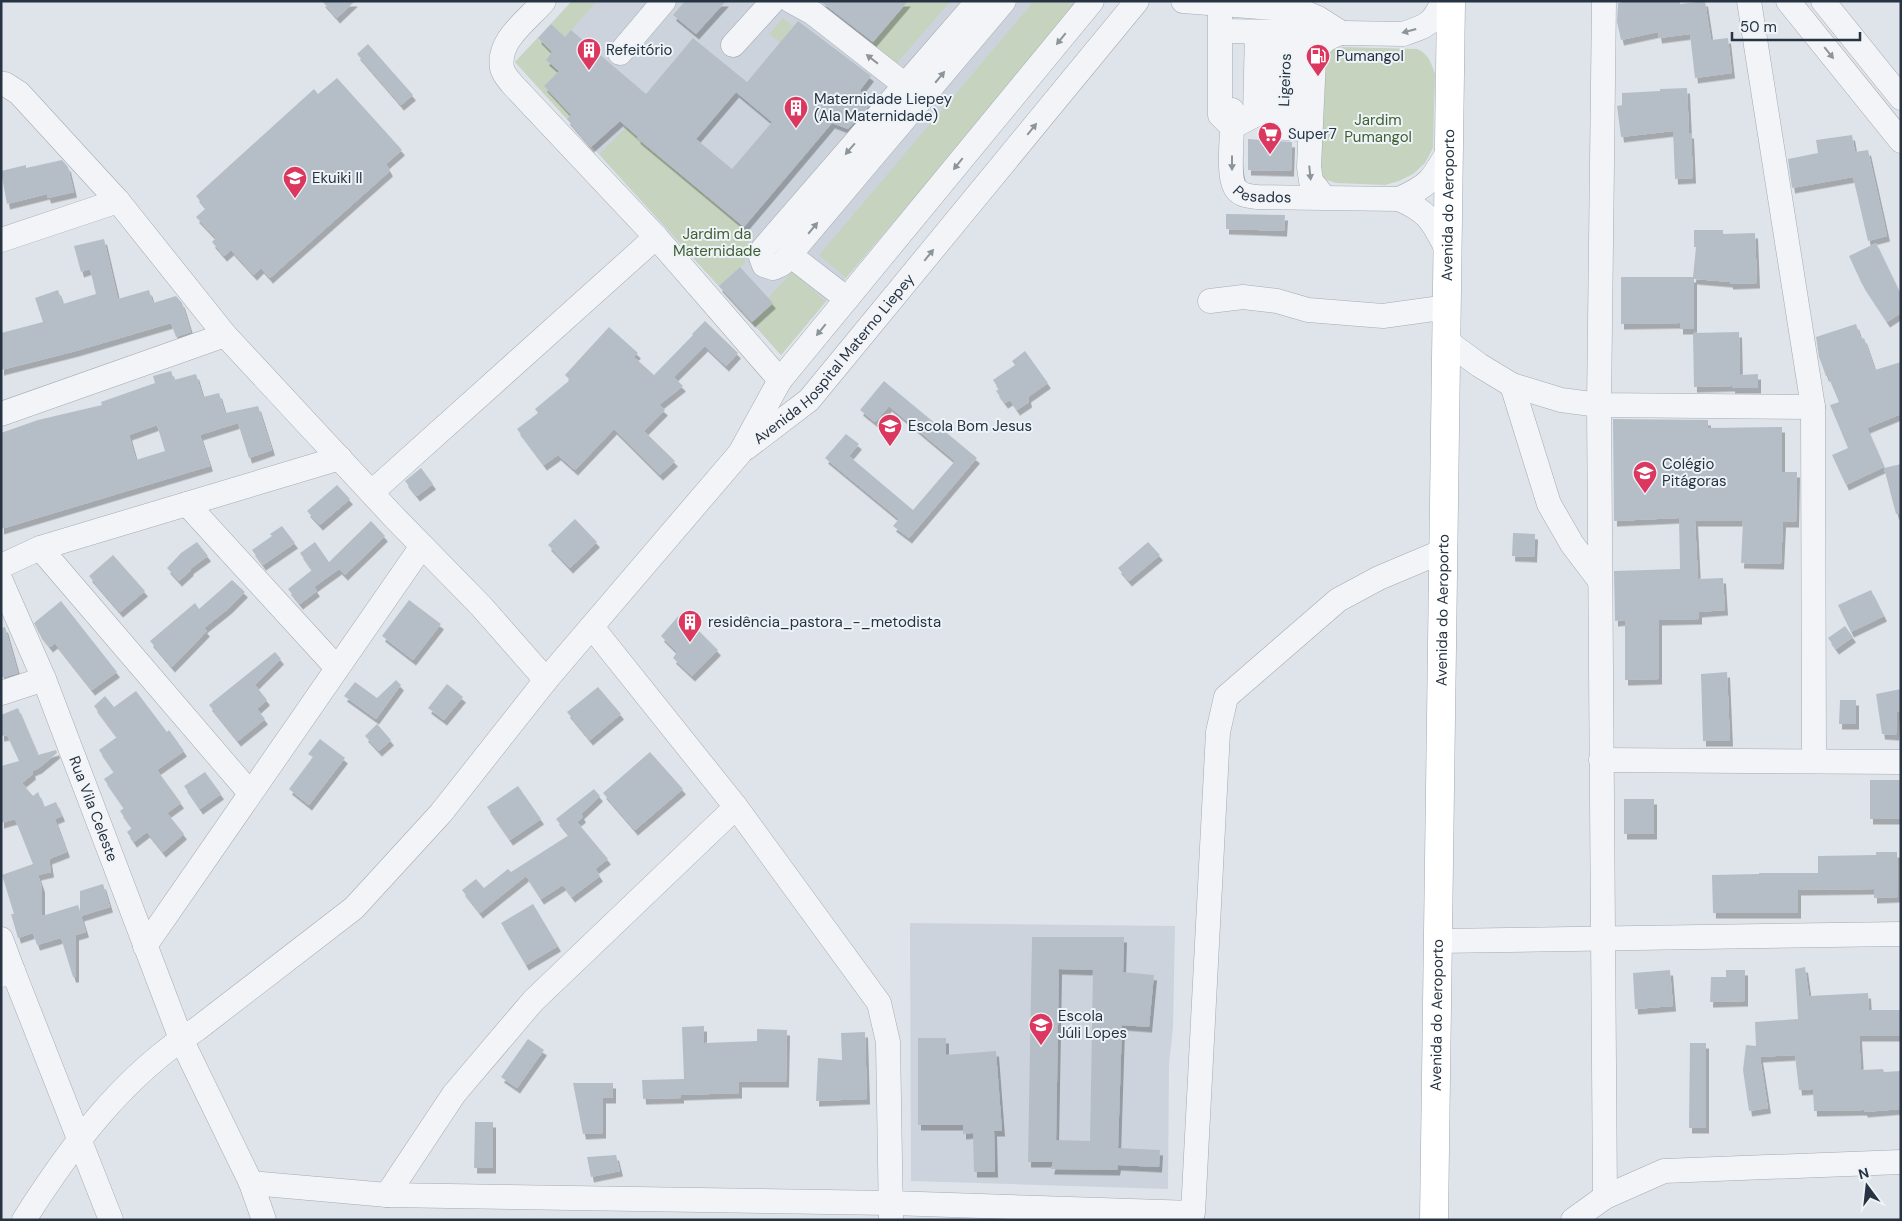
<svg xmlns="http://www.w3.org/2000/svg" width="1902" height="1221" font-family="'DM Sans',sans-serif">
<defs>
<filter id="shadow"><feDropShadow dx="3" dy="5.5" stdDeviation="0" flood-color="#0004"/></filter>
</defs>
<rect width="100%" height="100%" fill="#dfe4ea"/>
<g fill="#ccd3dc">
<path d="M 572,1 L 1081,1 L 781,355 L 515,62 Z"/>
<path d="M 910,923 L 1175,926 L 1173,1028 L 1169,1063 L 1168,1189 L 911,1181 Z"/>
</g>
<g fill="#c6d4bf">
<path d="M 572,1 L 597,1 L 565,37 L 551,24 Z"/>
<path d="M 908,1 L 951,1 L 895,65 L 871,45 Z"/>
<path d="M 1034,1 L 1081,1 L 846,278 L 819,255 Z"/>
<path d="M 783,18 L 793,26 L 780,43 L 769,34 Z"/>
<path d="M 538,38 L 552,52 L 546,60 L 591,97 L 567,119 L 515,62 Z"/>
<path d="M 1343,47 L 1417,49 C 1429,54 1431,63 1435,74 L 1433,148 L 1425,163 L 1413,174 L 1399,181 L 1385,185 L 1336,183 L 1327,180 L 1320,175 L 1326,57 L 1332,50 Z"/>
<path d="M 704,59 L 637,138 L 754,236 C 747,245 743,251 745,263 L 719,286 L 599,154 L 639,115 Z"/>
<path d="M 792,272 L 826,301 L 781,355 L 752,322 L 773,303 L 768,298 Z"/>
</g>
<g fill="#b5bec7" fill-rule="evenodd" filter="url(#shadow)">
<path d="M 322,1 L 355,1 L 337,18 Z"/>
<path d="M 685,1 L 726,1 L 696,34 L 673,15 Z"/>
<path d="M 820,1 L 908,1 L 873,42 Z"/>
<path d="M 1628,1 L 1680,1 L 1680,4 L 1705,1 L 1711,40 L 1728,38 L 1732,73 L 1695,78 L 1690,34 L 1659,38 L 1658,32 L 1621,40 L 1617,22 L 1618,3 Z"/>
<path d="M 798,21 L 871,76 L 860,90 L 869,106 L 848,129 L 832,123 L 744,227 L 637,138 L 638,137 L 620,121 L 591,147 L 567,119 L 571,115 L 544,86 L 559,71 L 546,60 L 552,52 L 538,38 L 551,24 L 565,37 L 571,30 L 646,94 L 693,38 L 747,82 ZM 736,92 L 772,122 L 732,169 L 696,139 Z"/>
<path d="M 368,44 L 413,95 L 401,105 L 357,54 Z"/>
<path d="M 337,78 L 402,150 L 386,164 L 390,171 L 270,278 L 261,268 L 254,275 L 231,250 L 224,256 L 212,242 L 216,238 L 196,217 L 206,208 L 196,196 L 314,89 L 318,94 Z"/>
<path d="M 1687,88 L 1689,133 L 1691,133 L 1693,178 L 1675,179 L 1673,131 L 1621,137 L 1617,106 L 1622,105 L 1622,93 L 1660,91 L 1660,89 Z"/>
<path d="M 1852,135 L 1855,152 L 1868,150 L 1887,236 L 1868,241 L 1853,177 L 1792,188 L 1788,159 L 1818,153 L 1816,140 Z"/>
<path d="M 1248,139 L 1292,142 L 1291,171 L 1248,170 Z"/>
<path d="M 62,160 L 68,167 L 74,192 L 48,198 L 47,194 L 7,204 L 1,171 L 26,165 L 26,168 Z"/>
<path d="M 1226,214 L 1285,215 L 1284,231 L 1226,229 Z"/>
<path d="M 1694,230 L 1723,230 L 1723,234 L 1755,233 L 1757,283 L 1730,284 L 1730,282 L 1694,279 L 1694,329 L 1680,329 L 1680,323 L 1621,324 L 1621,277 L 1693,277 L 1696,247 L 1694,247 Z"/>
<path d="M 104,239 L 118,299 L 149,290 L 153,303 L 176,296 L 182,303 L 191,332 L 176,337 L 171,323 L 76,351 L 1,370 L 1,333 L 43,322 L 35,298 L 58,290 L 63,304 L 96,294 L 90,269 L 81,272 L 74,246 Z"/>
<path d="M 1876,243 L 1901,295 L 1901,313 L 1887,322 L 1862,284 L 1849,256 Z"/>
<path d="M 740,267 L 773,303 L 752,322 L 719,286 Z"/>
<path d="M 705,321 L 738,353 L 726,366 L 705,346 L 674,377 L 683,386 L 659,405 L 665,410 L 644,431 L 675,461 L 660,475 L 614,429 L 575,470 L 558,455 L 544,465 L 517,429 L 538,413 L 535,409 L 570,380 L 565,375 L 609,327 L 638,353 L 634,357 L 654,375 L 693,335 L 692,334 Z"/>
<path d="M 1856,324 L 1861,339 L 1864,338 L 1875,370 L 1901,362 L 1901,414 L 1867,428 L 1884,467 L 1846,485 L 1832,455 L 1848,448 L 1830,405 L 1839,402 L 1828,376 L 1826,376 L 1819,357 L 1816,337 Z"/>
<path d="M 1739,332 L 1740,375 L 1758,374 L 1758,388 L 1732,388 L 1732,386 L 1694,387 L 1693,333 Z"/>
<path d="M 1025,351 L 1048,383 L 1028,397 L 1029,402 L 1017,410 L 1010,400 L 1005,403 L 996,391 L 999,389 L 993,380 L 1015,365 L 1012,361 Z"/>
<path d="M 171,371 L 174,380 L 196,374 L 203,397 L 219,393 L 225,413 L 258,406 L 272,450 L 249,458 L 238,423 L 200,435 L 210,466 L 1,529 L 1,433 L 38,420 L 102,405 L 101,402 L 155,383 L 153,376 ZM 157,425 L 165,451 L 136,460 L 129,435 Z"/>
<path d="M 884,381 L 977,458 L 909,538 L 893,526 L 899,519 L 825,458 L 846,434 L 859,444 L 849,456 L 913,510 L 955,461 L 889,406 L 875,422 L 860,410 Z"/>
<path d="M 1613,419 L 1708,420 L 1708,428 L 1782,427 L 1782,472 L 1797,472 L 1796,522 L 1783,522 L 1781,564 L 1741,563 L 1743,521 L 1695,521 L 1698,579 L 1723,578 L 1725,610 L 1699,612 L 1699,619 L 1659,620 L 1659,679 L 1625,680 L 1625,620 L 1615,621 L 1614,571 L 1680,569 L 1679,518 L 1614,521 Z"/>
<path d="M 1901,464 L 1901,514 L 1896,514 L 1884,468 Z"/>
<path d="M 421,468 L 433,484 L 417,496 L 405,481 Z"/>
<path d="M 337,485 L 350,499 L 320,525 L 307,511 Z"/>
<path d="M 575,519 L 597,542 L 570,568 L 548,545 Z"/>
<path d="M 371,521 L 385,536 L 345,575 L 339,569 L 314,587 L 317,591 L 300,604 L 288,589 L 312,570 L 300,553 L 315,542 L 329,562 Z"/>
<path d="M 282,526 L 295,543 L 263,565 L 252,550 L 272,536 L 270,534 Z"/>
<path d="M 1513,533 L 1535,534 L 1534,557 L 1512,556 Z"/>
<path d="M 197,542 L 208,556 L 190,569 L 191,570 L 179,581 L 167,568 L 181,553 Z"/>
<path d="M 1148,542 L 1160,555 L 1129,581 L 1118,568 Z"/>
<path d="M 113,555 L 145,591 L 120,612 L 89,576 Z"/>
<path d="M 232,580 L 245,592 L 229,608 L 204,628 L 207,631 L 172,667 L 150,641 L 195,603 L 199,609 Z"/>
<path d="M 1871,590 L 1884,616 L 1851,632 L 1838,605 Z"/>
<path d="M 409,600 L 441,624 L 413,660 L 382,636 Z"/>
<path d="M 61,601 L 117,672 L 92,690 L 55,643 L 50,647 L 39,633 L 34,623 Z"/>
<path d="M 681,613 L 718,650 L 692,676 L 673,658 L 677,652 L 661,636 Z"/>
<path d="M 1845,626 L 1853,637 L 1836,649 L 1828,638 Z"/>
<path d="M 5,627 L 18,673 L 1,678 L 1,628 Z"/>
<path d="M 275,652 L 281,659 L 255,685 L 267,700 L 257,709 L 265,719 L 238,741 L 209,705 Z"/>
<path d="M 1727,672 L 1730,741 L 1703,741 L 1701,674 Z"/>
<path d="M 396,680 L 401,685 L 376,719 L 344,696 L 355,682 L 377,698 Z"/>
<path d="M 447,684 L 463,697 L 444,720 L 428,708 Z"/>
<path d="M 598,687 L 621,714 L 590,740 L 567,712 Z"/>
<path d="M 1901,689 L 1901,711 L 1897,712 L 1896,735 L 1882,734 L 1876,694 Z"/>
<path d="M 136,691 L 167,732 L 169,730 L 184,751 L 157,770 L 181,803 L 167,813 L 184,834 L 163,852 L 147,832 L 134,842 L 127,832 L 132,828 L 120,811 L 124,808 L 104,779 L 114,772 L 99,750 L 117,737 L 94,706 L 105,696 L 114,707 Z"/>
<path d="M 1840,700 L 1856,700 L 1856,724 L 1839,724 Z"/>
<path d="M 18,708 L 38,755 L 56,750 L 57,753 L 39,768 L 32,771 L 33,774 L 22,783 L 33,796 L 38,792 L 44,807 L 56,802 L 62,816 L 55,819 L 67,852 L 49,859 L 51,872 L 38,875 L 42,887 L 42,916 L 78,905 L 80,911 L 80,891 L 103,884 L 110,907 L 81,916 L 86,932 L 76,935 L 76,977 L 73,977 L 61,938 L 37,945 L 33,933 L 18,938 L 11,914 L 14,914 L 2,875 L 33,864 L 15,819 L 1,823 L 1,766 L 19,761 L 7,735 L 1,736 L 1,715 Z"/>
<path d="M 377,724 L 391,740 L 379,751 L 365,736 Z"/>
<path d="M 320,739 L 345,758 L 309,805 L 289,789 L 313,757 L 308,754 Z"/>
<path d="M 650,752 L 683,789 L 635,830 L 603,793 Z"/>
<path d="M 205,772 L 221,794 L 200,809 L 184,786 Z"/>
<rect x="1870" y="780" width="31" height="39"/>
<path d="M 518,786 L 541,819 L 510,840 L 487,807 Z"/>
<path d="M 594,789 L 600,796 L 581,814 L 583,817 L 577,822 L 608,859 L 595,869 L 600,876 L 572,897 L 563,885 L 541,899 L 526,876 L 480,913 L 462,890 L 476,879 L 484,888 L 508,869 L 511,872 L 569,835 L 556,819 Z"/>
<rect x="1624" y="799" width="30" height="35"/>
<path d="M 1876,852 L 1897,852 L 1898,897 L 1874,898 L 1874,889 L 1798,890 L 1798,913 L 1713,913 L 1712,875 L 1759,874 L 1759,873 L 1818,873 L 1818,856 L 1876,855 Z"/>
<path d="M 533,904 L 558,946 L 526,965 L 501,923 Z"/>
<path d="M 1032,937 L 1124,937 L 1123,972 L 1154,975 L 1149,1027 L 1122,1025 L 1118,1148 L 1160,1150 L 1159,1167 L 1118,1165 L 1117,1170 L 1051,1169 L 1053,1162 L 1028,1162 ZM 1059,969 L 1093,970 L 1090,1141 L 1056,1140 Z"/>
<path d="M 1805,967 L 1809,996 L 1868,993 L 1869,1010 L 1901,1010 L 1901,1036 L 1859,1036 L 1861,1070 L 1883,1069 L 1884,1072 L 1900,1071 L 1901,1109 L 1865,1112 L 1864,1110 L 1814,1111 L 1813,1089 L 1799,1090 L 1795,1055 L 1760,1057 L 1768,1108 L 1749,1111 L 1743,1070 L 1746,1045 L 1756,1046 L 1755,1022 L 1798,1019 L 1795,969 Z"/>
<path d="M 1670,970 L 1673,1006 L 1635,1009 L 1633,973 Z"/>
<path d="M 1726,970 L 1745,970 L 1745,1001 L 1710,1002 L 1711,977 L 1726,977 Z"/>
<path d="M 704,1026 L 704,1043 L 757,1041 L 757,1029 L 787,1030 L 786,1082 L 739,1082 L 739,1093 L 681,1095 L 681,1098 L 643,1099 L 642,1080 L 684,1079 L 682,1027 Z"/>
<path d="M 865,1032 L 867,1099 L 816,1101 L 818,1058 L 842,1060 L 841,1033 Z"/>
<path d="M 918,1038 L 946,1038 L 946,1055 L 996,1051 L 1002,1131 L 994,1131 L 995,1172 L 974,1172 L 973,1133 L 963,1134 L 963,1125 L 918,1125 Z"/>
<path d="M 528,1039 L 544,1050 L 517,1088 L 501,1077 Z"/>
<path d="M 1690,1043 L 1706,1043 L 1706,1128 L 1689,1128 Z"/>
<path d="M 573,1083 L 613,1083 L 613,1098 L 603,1098 L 603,1133 L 583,1134 Z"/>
<path d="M 475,1122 L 493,1122 L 493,1168 L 474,1168 Z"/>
<path d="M 616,1155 L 620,1171 L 591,1177 L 587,1157 Z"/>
</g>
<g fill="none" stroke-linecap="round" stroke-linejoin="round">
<defs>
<g id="minor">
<path d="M 544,1 C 528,20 497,40 502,68 C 503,74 509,80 512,84 L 656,237"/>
<path d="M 791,1 L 813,13 L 905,85 L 978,1"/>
<path d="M 1183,1 L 1299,10 L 1318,18 L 1340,32"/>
<path d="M 1604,1 L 1599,405 L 1605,1197"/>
<path d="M 1788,1 L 1901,141"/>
<path d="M 1823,1 L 1901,98"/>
<path id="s1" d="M 1220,14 L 1220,115 L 1232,127 C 1232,141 1227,183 1238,191 C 1243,196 1250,196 1257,197 L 1399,199 C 1431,213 1432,222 1448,251"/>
<path d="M 1221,31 L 1403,34 C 1427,26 1433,24 1443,1"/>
<path d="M 1276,32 L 1273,127 L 1301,129"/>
<path d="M 733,45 L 773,1"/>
<path d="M 620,53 L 664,1"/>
<path d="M 1,84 L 5,84 L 19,93 L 118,201 L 225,335 L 393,516 L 481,606 L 546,680"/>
<path d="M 905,85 L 763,249 L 761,257 L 764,265 L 773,268 L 782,264 L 1004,1"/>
<path d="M 1232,110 L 1232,127 L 1255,115 L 1257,32"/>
<path d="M 1293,128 L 1296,32"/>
<path d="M 1324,197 L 1311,181 L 1309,167 L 1314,58 C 1320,42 1324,39 1341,33"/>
<path d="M 1399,199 C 1430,185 1432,180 1449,150"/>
<path d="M 1,240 L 118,201"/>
<path d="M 790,255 L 847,299"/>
<path d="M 1210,301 L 1243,297 L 1277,301 L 1308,310 L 1383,316 L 1448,307"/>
<path d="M 1448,342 L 1479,365 L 1512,385 L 1561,400 L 1599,405 L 1813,407 L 1749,1"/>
<path d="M 1512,385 L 1549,504 L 1572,544 L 1600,581"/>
<path d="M 1813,407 L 1814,761"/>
<path d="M 1,414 L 225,335"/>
<path id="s2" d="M 746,448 L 809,400 L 1137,1"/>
<path d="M 372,492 L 656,237 L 780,380"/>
<path d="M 187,504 L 337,668"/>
<path d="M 40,548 L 250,793"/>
<path d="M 1,566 L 40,548 L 340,458"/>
<path id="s3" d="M 1,581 L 44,679 L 181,1039 L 251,1183 L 264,1220"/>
<path d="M 592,627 L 736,807 L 879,1003 L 888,1042 L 891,1220"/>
<path d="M 1,693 L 44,679"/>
<path d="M 1601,760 L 1901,762"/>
<path d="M 1,939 L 13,971 L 1,975"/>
<path d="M 1438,941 L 1901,934"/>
<path d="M 145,946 L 422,546"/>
<path d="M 13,971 L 111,1220"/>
<path d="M 251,1183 L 387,1195 L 891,1203 L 1193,1213 L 1218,732 L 1226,697 L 1338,600 L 1379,578 L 1443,551"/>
<path d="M 387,1195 L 454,1094 L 533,1001 L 736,807"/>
<path d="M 24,1220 C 70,1147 124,1075 197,1029 L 354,908 L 441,813 L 546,680 L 740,453 L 780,380 L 1092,1"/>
<path d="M 1573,1220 L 1605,1197 L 1664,1171 L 1901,1162"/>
</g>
<g id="major">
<path id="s4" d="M 1434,1220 L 1451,1"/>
</g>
</defs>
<use href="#minor" stroke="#a4abb4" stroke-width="25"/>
<use href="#major" stroke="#9da9b6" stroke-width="29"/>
<use href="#minor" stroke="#f2f4f7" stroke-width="24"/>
<use href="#major" stroke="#fff" stroke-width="28"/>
</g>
<defs><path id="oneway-solid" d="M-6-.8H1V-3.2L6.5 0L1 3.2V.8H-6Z" transform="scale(1.25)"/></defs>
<g fill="#8c949c">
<use href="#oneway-solid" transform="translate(1409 31) rotate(165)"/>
<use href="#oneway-solid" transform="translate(1061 39) rotate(129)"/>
<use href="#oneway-solid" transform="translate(1829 53) rotate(51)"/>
<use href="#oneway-solid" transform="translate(872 59) rotate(-142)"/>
<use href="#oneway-solid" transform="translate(940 77) rotate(-50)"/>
<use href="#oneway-solid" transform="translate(1032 129) rotate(-51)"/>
<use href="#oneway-solid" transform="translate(850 149) rotate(131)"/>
<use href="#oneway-solid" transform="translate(1232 163) rotate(90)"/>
<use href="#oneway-solid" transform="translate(958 164) rotate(129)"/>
<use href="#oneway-solid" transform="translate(1310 173) rotate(84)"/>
<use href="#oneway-solid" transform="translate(813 228) rotate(-50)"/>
<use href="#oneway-solid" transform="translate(929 255) rotate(-51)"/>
<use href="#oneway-solid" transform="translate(821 330) rotate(129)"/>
</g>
<defs>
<symbol id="building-pin" viewBox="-11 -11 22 30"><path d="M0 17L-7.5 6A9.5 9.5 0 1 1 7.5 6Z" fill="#db375f" stroke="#eef3f7"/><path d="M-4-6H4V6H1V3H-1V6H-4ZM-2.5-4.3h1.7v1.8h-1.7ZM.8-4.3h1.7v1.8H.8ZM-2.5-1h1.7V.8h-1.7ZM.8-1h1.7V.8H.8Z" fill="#fff"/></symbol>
<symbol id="fuel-pin" viewBox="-11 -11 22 30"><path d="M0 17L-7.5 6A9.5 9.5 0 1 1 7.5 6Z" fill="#db375f" stroke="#eef3f7"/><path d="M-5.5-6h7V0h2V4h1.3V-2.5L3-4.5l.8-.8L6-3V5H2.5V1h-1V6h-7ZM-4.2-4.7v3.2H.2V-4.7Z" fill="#fff"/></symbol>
<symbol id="supermarket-pin" viewBox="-11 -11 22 30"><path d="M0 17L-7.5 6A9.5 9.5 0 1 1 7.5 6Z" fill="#db375f" stroke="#eef3f7"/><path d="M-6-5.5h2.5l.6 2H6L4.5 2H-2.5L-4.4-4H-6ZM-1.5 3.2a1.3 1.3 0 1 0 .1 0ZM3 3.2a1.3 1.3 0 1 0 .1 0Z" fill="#fff"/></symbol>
<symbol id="school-pin" viewBox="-11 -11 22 30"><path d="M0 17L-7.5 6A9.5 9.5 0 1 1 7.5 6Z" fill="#db375f" stroke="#eef3f7"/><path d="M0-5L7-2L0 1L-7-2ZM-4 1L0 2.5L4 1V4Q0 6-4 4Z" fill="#fff"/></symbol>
</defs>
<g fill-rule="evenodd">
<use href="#building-pin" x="575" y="36" width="28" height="38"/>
<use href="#fuel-pin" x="1304" y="42" width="28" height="38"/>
<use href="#building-pin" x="782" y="94" width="28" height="38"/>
<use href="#supermarket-pin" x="1256" y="120" width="28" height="38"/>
<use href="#school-pin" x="281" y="164" width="28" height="38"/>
<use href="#school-pin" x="876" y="412" width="28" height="38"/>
<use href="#school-pin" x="1631" y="459" width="28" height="38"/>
<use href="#building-pin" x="676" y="608" width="28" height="38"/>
<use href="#school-pin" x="1027" y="1011" width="28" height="38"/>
</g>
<g text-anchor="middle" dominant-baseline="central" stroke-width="4" stroke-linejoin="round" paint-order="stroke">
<g font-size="15" fill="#263342" stroke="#eef3f7" text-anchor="start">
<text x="606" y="50">Refeitório</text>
<text x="1336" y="56">Pumangol</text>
<text x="814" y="99">Maternidade Liepey<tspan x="814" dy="17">(Ala Maternidade)</tspan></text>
<text x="1288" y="134">Super7</text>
<text x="312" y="178">Ekuiki II</text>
<text x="908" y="426">Escola Bom Jesus</text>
<text x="1662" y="464">Colégio<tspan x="1662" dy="17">Pitágoras</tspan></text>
<text x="708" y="622">residência_pastora_-_metodista</text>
<text x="1058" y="1016">Escola<tspan x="1058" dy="17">Júli Lopes</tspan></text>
</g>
<g font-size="15" fill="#263342" stroke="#eef3f7">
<text transform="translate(1285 80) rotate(-88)">Ligeiros</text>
<text stroke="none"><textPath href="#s1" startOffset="209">Pesados</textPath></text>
<text stroke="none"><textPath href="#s4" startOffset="1015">Avenida do Aeroporto</textPath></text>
<text stroke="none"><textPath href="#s2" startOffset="126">Avenida Hospital Materno Liepey</textPath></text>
<text stroke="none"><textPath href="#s4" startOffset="610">Avenida do Aeroporto</textPath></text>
<text stroke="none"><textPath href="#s3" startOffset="246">Rua Vila Celeste</textPath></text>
<text stroke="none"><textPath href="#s4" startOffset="205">Avenida do Aeroporto</textPath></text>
</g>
<g font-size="15" fill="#3f5f32" stroke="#eef3f7">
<text x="1378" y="120">Jardim<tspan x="1378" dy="17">Pumangol</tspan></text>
<text x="717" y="234">Jardim da<tspan x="717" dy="17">Maternidade</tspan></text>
</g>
</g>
<rect width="1902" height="1221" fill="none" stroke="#263342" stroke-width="5"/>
<g transform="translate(1867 1186) rotate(345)" stroke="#eef3f7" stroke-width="4" paint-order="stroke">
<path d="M0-4L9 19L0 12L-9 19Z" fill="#263342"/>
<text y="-8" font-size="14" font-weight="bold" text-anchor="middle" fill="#263342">N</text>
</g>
<path d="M1732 32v8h128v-8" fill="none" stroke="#263342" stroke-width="2.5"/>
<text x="1740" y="32" font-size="15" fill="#263342" stroke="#eef3f7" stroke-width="4" paint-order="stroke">50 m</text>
</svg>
